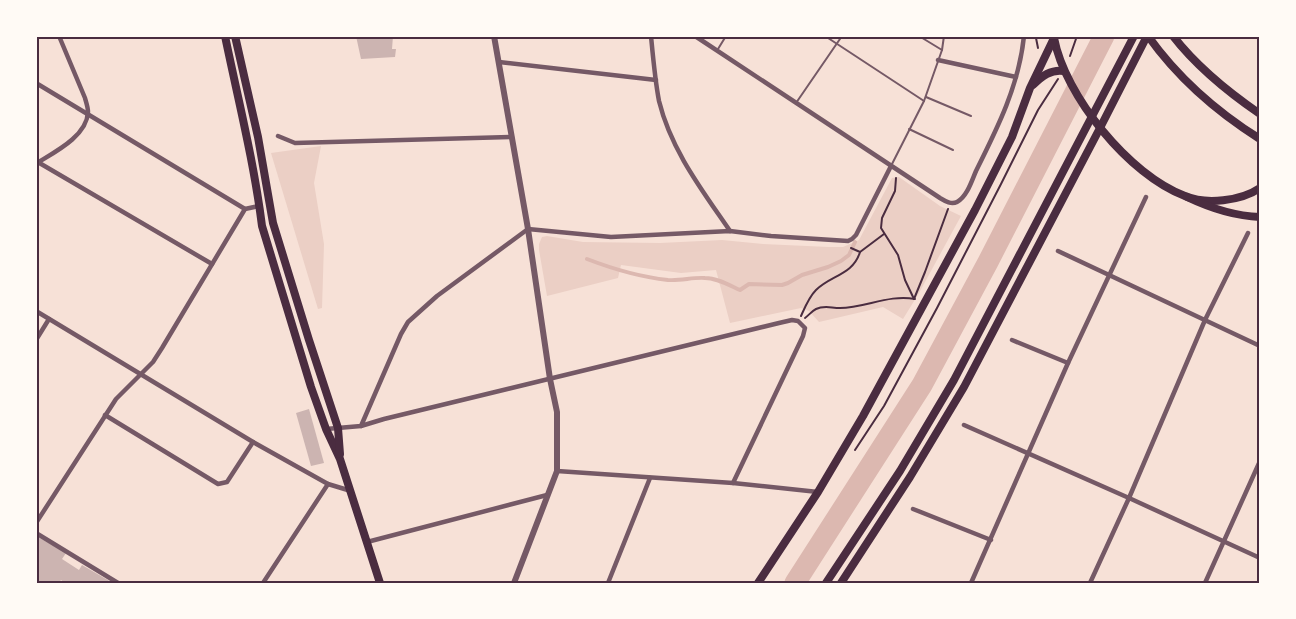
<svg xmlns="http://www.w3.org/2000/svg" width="1296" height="619" font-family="'Golos Text',sans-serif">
<rect width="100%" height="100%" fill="#f7e1d7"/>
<g fill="#ebcfc5">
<path d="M 321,146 L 314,183 L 324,244 L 322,308 L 318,309 L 271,153 Z"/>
<path d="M 899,177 L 940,206 L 961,216 L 919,293 L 903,319 L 883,307 L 819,322 L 809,311 L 801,308 L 730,323 L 716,270 L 681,273 L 621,265 L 618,278 L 547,296 L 539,250 L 539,244 L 542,237 L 547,236 L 583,242 L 660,243 L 722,240 L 763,244 L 829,247 L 843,247 L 859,240 L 892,178 Z"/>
</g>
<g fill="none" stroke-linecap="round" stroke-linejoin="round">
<path stroke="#dcb8b0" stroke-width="4" d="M 587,259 C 613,269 640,277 668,280 C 681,281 693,277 705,278 C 717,278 729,285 740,290 L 749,284 L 782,285 L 788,283 L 802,275 L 828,267 L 841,261 L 849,255 L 855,242"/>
<path stroke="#dcb8b0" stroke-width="21" d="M 795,583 L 922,385 L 988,262 L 1104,36"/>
</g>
<g fill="#ccb4b1">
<path d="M 356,36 L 393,36 L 392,49 L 396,49 L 395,57 L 361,59 Z"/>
<path d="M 309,409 L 324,463 L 311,466 L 296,413 Z"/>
<path d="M 36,537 L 38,537 L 66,553 L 62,559 L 79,570 L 82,565 L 113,583 L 65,583 L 61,580 L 59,583 L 36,583 Z"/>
</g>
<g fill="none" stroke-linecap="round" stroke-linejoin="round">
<g stroke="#4a2c40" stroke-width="2">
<path d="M 1037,36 L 1036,38 L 1038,48"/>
<path d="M 1070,56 L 1077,36"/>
<path d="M 896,178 L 895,191 L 882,218 L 881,228 L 898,255 L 905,280 L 914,299"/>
<path d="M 860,252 L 884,234"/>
<path d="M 914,299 L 925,272 L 948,209"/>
<path d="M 801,316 C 805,307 809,297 816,290 C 831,275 853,275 860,252 L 851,248"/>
<path d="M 805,318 C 809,315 812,311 816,309 C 824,305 831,308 840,308 C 865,308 889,294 915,299"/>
<path d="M 855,450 L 884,406 L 937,308 L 1001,184 L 1038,110 L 1058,79"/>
</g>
<g stroke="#755966" stroke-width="2">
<path d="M 825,36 L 924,101"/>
<path d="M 919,36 L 942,50"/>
<path d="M 718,49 L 726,36"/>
<path d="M 926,97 L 971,116"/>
<path d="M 796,103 L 842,36"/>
<path d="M 909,129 L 953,150"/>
<path d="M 891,166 L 924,101 L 942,50 L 944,36"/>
</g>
<g stroke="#755966" stroke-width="4.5">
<path d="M 651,36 C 653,57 655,80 659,101 C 671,150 702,190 730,231"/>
<path d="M 695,36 L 940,198 C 945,201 951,205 957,202 C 967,197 972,180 976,171 C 998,127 1019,85 1024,36"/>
<path d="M 938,60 L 1016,77"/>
<path d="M 499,62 L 656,80"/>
<path d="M 36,83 L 245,209"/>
<path d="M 278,136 L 295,143 L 512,137"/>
<path d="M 36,161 L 212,264"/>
<path d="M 37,163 C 55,152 87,136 88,112 C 88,107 86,102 85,98 L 59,36"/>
<path d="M 1058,251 L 1260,346"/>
<path d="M 36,311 L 253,442 L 328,484 L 351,491"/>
<path d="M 36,340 L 49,319"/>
<path d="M 1012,340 L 1068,363"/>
<path d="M 105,415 L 218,484 L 227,482 L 253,442"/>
<path d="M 964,425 L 1129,498 L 1260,558"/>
<path d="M 361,426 L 401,334 L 408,322 L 437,296 L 528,229 L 611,237 L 730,231 L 771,236 L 848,241 L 852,239 L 856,235 L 891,166"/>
<path d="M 326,429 L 361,426 L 384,419 L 779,323 L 792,320 L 798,321 L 805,328 L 803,336 L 733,483"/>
<path d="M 557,471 L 733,483 L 818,492"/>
<path d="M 913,509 L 991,540"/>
<path d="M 36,523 L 116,399 L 153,362 L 162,348 L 245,209 L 259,206"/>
<path d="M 36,533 L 118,583"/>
<path d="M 367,542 L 547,495"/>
<path d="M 263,583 L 328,484"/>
<path d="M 608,583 L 650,478"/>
<path d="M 971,583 L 1068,363 L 1146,197"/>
<path d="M 1090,583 L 1129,498 L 1205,320 L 1248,233"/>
<path d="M 1205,583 L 1260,461"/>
</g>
<path stroke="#755966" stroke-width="6" d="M 494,36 L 528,229 L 550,379 L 557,412 L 557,471 L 514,583"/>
<g stroke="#4a2c40" stroke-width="8">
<path d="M 225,36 C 238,99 254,162 262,226 L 311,387 L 326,429 L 340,459 L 380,583"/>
<path d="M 235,36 L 258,137 L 273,223 L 309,340 L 338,428 L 340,454"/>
<path d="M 1054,38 C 1065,96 1129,175 1185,196 C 1206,205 1241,201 1260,188"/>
<path d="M 1033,85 C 1042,76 1051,69 1064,71"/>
<path d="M 758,583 L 818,492 L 863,416 L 975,210 L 1012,137 L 1030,88 L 1055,36"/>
<path d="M 826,583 L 900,471 L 954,380 L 1134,36"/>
<path d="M 841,583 L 910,477 L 964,387 L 1100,128 L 1147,36"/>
</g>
<g stroke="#4a2c40" stroke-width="8">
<path d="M 1148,36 C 1178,78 1217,112 1260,139"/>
<path d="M 1173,36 C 1197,67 1228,92 1260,114"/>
<path d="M 1187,197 C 1210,208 1234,216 1260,217"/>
</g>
</g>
<rect width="1296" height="619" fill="none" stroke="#fffaf5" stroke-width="75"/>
<rect x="38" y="38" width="1220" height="544" fill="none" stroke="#4a2c40" stroke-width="2"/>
</svg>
